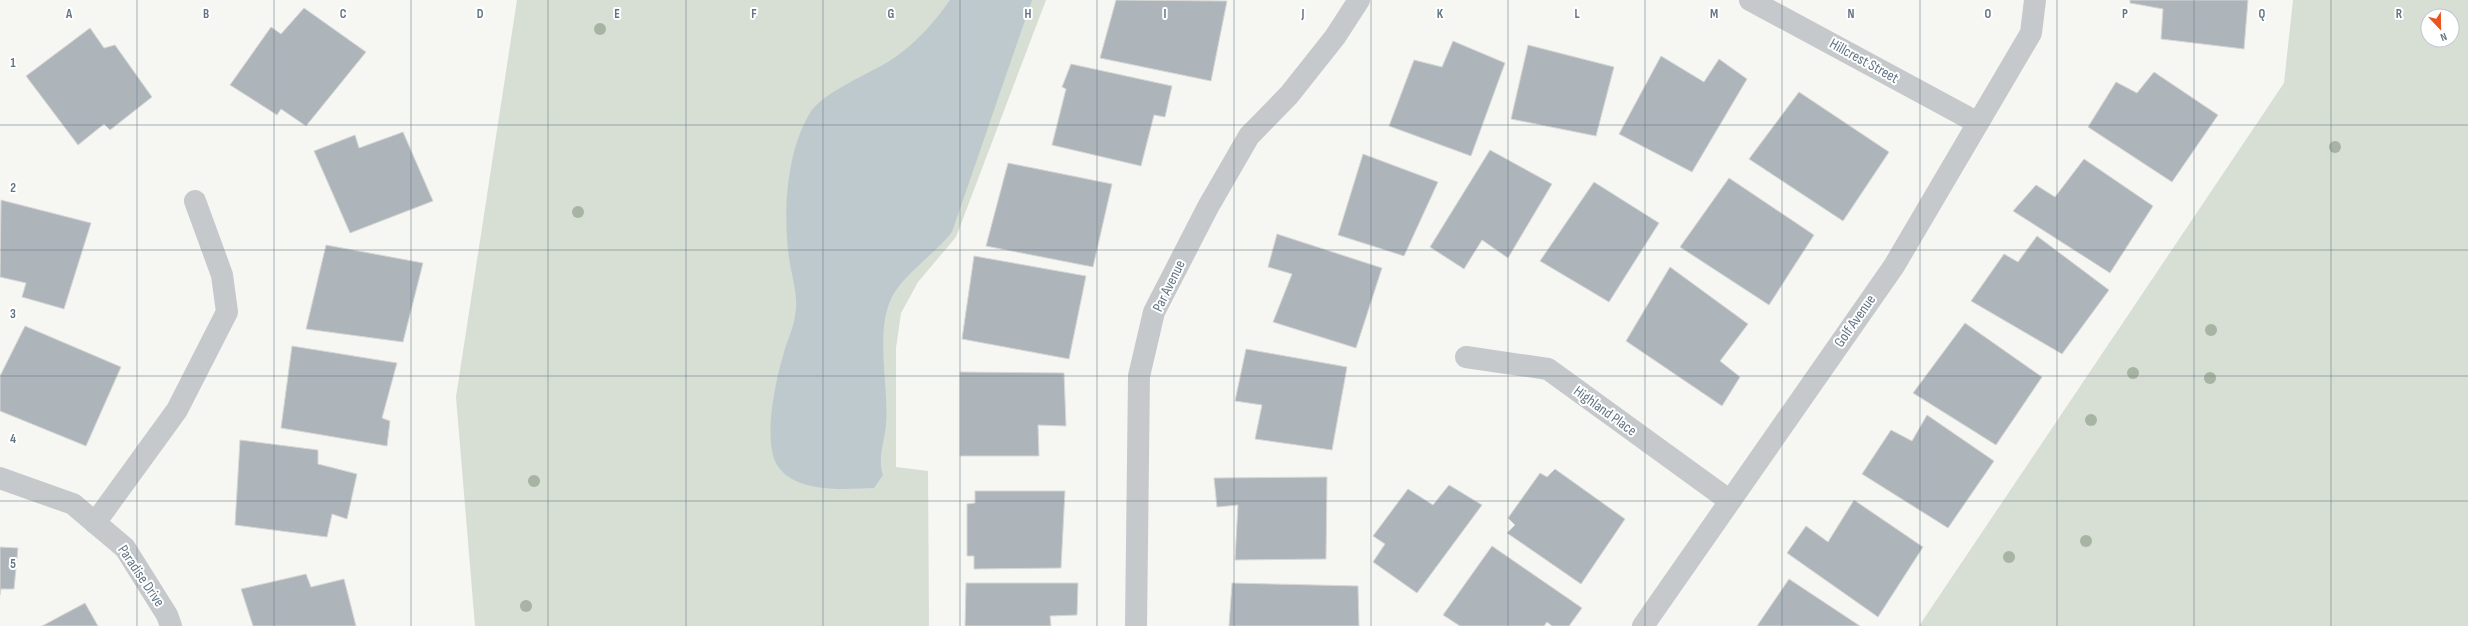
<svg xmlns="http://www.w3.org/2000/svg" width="2468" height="626" font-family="'Sofia Sans Condensed',sans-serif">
<rect width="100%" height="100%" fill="#f6f6f2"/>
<g fill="#d7ded3" fill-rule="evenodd">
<path d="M 517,0 L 1046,0 L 956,237 L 918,282 L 901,313 L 896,348 L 896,467 L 928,471 L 929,626 L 475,626 L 456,397 Z"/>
<path d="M 2293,0 L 2468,0 L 2468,626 L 1919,626 L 2284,83 ZM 2428,16 L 2452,16 L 2452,40 L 2428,40 Z"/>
</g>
<path fill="#bec9ce" d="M 950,0 L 1032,0 L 952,232 C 935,254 902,275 891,299 C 875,334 889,386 886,424 C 885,440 877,459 883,475 L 874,488 C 846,489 795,494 777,465 C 763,441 775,383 783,356 C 786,343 793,330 795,316 C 799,297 792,278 789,258 C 783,214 786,152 810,113 C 823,92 869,74 891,60 C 914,45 935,22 950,0 Z"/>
<g fill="#adb5bb" stroke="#d7d7d5">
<path d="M 1116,0 L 1227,1 L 1211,81 L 1100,58 Z"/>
<path d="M 2130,0 L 2248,0 L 2244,49 L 2161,39 L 2163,9 L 2130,3 Z"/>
<path d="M 304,8 L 366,52 L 306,126 L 281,109 L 277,115 L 230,85 L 271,27 L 281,34 Z"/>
<path d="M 90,28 L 104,48 L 115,45 L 152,97 L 110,130 L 104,124 L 78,145 L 26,76 Z"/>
<path d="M 1453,41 L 1505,63 L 1471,156 L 1389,126 L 1414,60 L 1442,67 Z"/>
<path d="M 1528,45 L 1614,67 L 1596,136 L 1511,119 Z"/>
<path d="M 1661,56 L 1704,82 L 1719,59 L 1747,79 L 1692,172 L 1619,134 Z"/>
<path d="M 1071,64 L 1172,86 L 1165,117 L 1154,115 L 1141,166 L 1052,145 L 1066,89 L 1062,87 Z"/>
<path d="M 2154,72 L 2218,115 L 2172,182 L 2088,127 L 2116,82 L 2137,93 Z"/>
<path d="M 1799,92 L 1889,152 L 1843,221 L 1749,159 Z"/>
<path d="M 403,132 L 433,201 L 350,233 L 314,151 L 355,135 L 359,148 Z"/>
<path d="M 1490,150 L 1552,184 L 1508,258 L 1482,240 L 1464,269 L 1430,247 Z"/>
<path d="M 1363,154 L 1438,182 L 1404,256 L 1338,235 Z"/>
<path d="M 2084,159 L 2153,206 L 2110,273 L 2013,211 L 2036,185 L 2055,197 Z"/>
<path d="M 1008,163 L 1112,184 L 1093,267 L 986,246 Z"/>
<path d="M 1729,178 L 1814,235 L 1769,305 L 1680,247 Z"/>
<path d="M 1594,182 L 1659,223 L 1609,302 L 1540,261 Z"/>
<path d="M 1,200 L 91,223 L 64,309 L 22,297 L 26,283 L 0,277 Z"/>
<path d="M 1277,234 L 1382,268 L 1356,348 L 1273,322 L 1292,274 L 1268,267 Z"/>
<path d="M 2037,236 L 2109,290 L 2062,354 L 1971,301 L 2004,254 L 2018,262 Z"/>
<path d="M 326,245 L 423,263 L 403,342 L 306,329 Z"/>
<path d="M 974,256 L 1086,276 L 1069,359 L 962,339 Z"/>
<path d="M 1670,267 L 1748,324 L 1720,361 L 1740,377 L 1722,406 L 1626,341 Z"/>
<path d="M 1965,323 L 2042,377 L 1996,445 L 1913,393 Z"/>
<path d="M 25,326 L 121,367 L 86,446 L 0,411 L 0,376 Z"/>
<path d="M 292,346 L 397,363 L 382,418 L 390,421 L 387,446 L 281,428 Z"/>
<path d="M 1246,349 L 1347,367 L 1332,450 L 1255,439 L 1262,405 L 1235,401 Z"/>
<path d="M 960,372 L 1064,373 L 1066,426 L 1038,425 L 1039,456 L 960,456 Z"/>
<path d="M 1927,415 L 1994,461 L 1948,528 L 1862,474 L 1891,430 L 1912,441 Z"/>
<path d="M 240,440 L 318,450 L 318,464 L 357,474 L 347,519 L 332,514 L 327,537 L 235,525 Z"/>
<path d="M 1555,469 L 1625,519 L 1581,584 L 1507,533 L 1515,525 L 1508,518 L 1540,473 L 1547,477 Z"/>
<path d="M 1327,477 L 1326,559 L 1235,560 L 1238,505 L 1217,507 L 1214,478 Z"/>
<path d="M 1449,485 L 1482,505 L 1417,593 L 1373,562 L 1385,544 L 1373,536 L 1408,489 L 1433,505 Z"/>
<path d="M 975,491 L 1065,491 L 1061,568 L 974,569 L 974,556 L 967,556 L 967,504 L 975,503 Z"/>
<path d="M 1854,500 L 1923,547 L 1878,617 L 1787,553 L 1806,526 L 1828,542 Z"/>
<path d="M 1492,546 L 1582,608 L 1569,626 L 1552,626 L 1547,622 L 1544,626 L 1460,626 L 1443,615 Z"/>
<path d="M 0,547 L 18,548 L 14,589 L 1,589 L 0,595 Z"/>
<path d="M 306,574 L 311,587 L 344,579 L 356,626 L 253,626 L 241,589 Z"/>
<path d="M 1789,579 L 1860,626 L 1757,626 Z"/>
<path d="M 966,583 L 1078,583 L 1077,615 L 1050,616 L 1051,626 L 965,626 Z"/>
<path d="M 1232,583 L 1358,586 L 1359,626 L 1229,626 Z"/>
<path d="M 85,603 L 98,626 L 42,626 Z"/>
</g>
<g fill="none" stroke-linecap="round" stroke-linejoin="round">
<g stroke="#c5c9cc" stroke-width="22">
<path d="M 1750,0 L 1978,123"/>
<path d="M 1466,357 L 1548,369 L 1730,501"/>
<path d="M 0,478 L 73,504 L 125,548 L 167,615 L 171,626"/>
<path d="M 95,523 L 177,410 L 227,312 L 222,275 L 195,201"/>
<path d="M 1136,626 L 1139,376 L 1154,312 L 1208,207 L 1249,136 L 1289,95 L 1335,37 L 1359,0"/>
<path d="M 1643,626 L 1894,266 L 2031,33 L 2035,0"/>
</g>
</g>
<g fill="#a7b3a3">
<circle cx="600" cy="29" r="6"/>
<circle cx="2335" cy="147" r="6"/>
<circle cx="578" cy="212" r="6"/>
<circle cx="2211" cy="330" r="6"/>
<circle cx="2133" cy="373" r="6"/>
<circle cx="2210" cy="378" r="6"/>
<circle cx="2091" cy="420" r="6"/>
<circle cx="534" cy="481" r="6"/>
<circle cx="2086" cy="541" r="6"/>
<circle cx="2009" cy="557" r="6"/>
<circle cx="526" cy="606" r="6"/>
</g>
<path fill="none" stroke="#637585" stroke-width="1" stroke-opacity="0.55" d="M 137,0 L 137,626M 274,0 L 274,626M 411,0 L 411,626M 548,0 L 548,626M 686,0 L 686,626M 823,0 L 823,626M 960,0 L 960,626M 1097,0 L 1097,626M 1234,0 L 1234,626M 1371,0 L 1371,626M 1508,0 L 1508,626M 1645,0 L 1645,626M 1782,0 L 1782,626M 1920,0 L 1920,626M 2057,0 L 2057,626M 2194,0 L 2194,626M 2331,0 L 2331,626M 0,125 L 2468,125M 0,250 L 2468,250M 0,376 L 2468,376M 0,501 L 2468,501"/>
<g text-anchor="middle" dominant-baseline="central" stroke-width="4" stroke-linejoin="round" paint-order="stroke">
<g font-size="15" fill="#637585" stroke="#fff">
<text transform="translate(1864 61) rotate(29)">Hillcrest Street</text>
<text transform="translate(1169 286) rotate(-64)">Par Avenue</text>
<text transform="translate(1855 321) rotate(-55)">Golf Avenue</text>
<text transform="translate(1605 411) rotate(36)">Highland Place</text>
<text transform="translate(141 576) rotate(56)">Paradise Drive</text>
</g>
</g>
<g font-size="13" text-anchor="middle" font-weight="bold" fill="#637585" stroke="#fff" stroke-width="4" stroke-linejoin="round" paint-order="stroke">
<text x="69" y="18">A</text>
<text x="206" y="18">B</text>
<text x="343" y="18">C</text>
<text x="480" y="18">D</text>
<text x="617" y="18">E</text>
<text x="754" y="18">F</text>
<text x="891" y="18">G</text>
<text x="1028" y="18">H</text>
<text x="1165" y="18">I</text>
<text x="1303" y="18">J</text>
<text x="1440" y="18">K</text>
<text x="1577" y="18">L</text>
<text x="1714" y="18">M</text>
<text x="1851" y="18">N</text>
<text x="1988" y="18">O</text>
<text x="2125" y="18">P</text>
<text x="2262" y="18">Q</text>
<text x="2399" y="18">R</text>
<text x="13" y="67">1</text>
<text x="13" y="192">2</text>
<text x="13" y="318">3</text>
<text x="13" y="443">4</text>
<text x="13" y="568">5</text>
</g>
<g transform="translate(2440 28) rotate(158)"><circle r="19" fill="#ffffff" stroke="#c1c8ce"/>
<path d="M0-3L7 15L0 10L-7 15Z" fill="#eb541d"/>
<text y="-6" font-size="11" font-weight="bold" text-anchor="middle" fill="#637585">N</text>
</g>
</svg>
